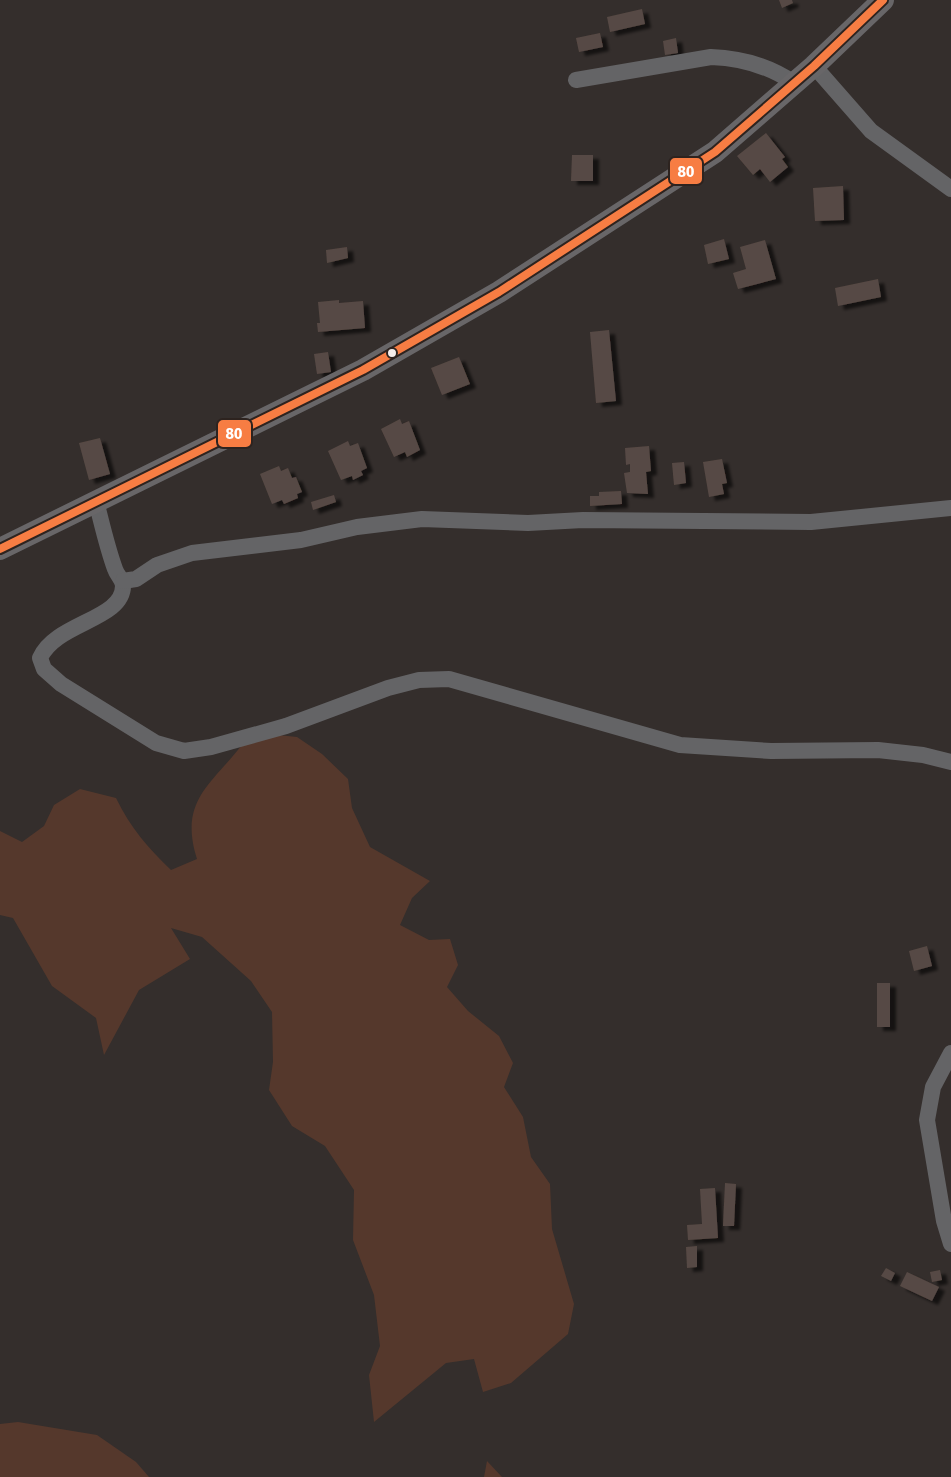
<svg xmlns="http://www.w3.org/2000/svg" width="951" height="1477" font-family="'Fira Sans Condensed',sans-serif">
<defs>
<filter id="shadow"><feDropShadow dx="6" dy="4" stdDeviation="1.5" flood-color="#0009"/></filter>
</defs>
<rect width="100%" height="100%" fill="#342e2c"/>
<g fill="#55382c">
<path d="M 278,735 L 297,737 L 322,754 L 348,779 L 352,808 L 370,847 L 430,881 L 412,898 L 400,925 L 429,940 L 450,939 L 458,965 L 447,987 L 468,1011 L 499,1036 L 513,1063 L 504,1087 L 523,1117 L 531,1157 L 550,1184 L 552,1229 L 574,1304 L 568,1334 L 511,1383 L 483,1392 L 474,1359 L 446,1363 L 374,1422 L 369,1375 L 380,1346 L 374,1295 L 353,1240 L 354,1190 L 325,1146 L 292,1126 L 269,1090 L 273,1062 L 272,1012 L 251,981 L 202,937 L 171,928 L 190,959 L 139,990 L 104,1055 L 96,1018 L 52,986 L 13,918 L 0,915 L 0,831 L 22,842 L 44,826 L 54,805 L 80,789 L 116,798 C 130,827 148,848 171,870 L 197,859 C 178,799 213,784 245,741 Z"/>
<path d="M 18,1422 L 97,1435 L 136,1462 L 149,1477 L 0,1477 L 0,1424 Z"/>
<path d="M 487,1461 L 502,1477 L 484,1477 Z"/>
</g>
<g fill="#574944" filter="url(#shadow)">
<path d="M 779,0 L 792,0 L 793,3 L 782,8 Z"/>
<path d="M 642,9 L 645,24 L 610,32 L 607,17 Z"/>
<path d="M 600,33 L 603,47 L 579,52 L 576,38 Z"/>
<path d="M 676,38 L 678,53 L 665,55 L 663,41 Z"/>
<path d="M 766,133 L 785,157 L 782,159 L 788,167 L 770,182 L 760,169 L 753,175 L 737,156 Z"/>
<path d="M 572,155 L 593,155 L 593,181 L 571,181 Z"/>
<path d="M 843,186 L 844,220 L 815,221 L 813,188 Z"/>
<path d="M 724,239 L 729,259 L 708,264 L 704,245 Z"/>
<path d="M 765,240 L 776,279 L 738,289 L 733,273 L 746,269 L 740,247 Z"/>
<path d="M 347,247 L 348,258 L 327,263 L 326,250 Z"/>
<path d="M 878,279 L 881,297 L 838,306 L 835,288 Z"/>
<path d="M 339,300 L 339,303 L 363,301 L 365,328 L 318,332 L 317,323 L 320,323 L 318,302 Z"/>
<path d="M 609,330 L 616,401 L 596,403 L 590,332 Z"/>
<path d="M 328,352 L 331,372 L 317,374 L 314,354 Z"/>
<path d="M 459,357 L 470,384 L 442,395 L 431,368 Z"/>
<path d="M 400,419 L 402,424 L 409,421 L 420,450 L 407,457 L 405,452 L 394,457 L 381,429 Z"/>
<path d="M 100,438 L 110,474 L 89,480 L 79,443 Z"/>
<path d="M 348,441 L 350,446 L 358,443 L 367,468 L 361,471 L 363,475 L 353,480 L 352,476 L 341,480 L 328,451 Z"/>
<path d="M 649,446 L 651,471 L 646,472 L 648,494 L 627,493 L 624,473 L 630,472 L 630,464 L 626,465 L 625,448 Z"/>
<path d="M 722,459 L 727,483 L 722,484 L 724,494 L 709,497 L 703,462 Z"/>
<path d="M 684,462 L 686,483 L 674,485 L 672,463 Z"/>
<path d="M 279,466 L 281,471 L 288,468 L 292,478 L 296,477 L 302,492 L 297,494 L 298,498 L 284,504 L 282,500 L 272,504 L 260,474 Z"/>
<path d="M 621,491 L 622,504 L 590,506 L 590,496 L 599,496 L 599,492 Z"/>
<path d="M 334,495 L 336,502 L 313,510 L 311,502 Z"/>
<path d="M 927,946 L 932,966 L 914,971 L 909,951 Z"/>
<rect x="877" y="983" width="13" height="44"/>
<path d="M 725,1183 L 736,1184 L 734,1226 L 723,1226 Z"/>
<path d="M 715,1188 L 718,1238 L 688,1240 L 687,1225 L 702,1224 L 700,1189 Z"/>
<path d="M 697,1246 L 697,1267 L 687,1268 L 686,1247 Z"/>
<path d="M 886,1268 L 895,1273 L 891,1281 L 881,1276 Z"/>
<path d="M 940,1270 L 942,1280 L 932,1282 L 930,1272 Z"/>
<path d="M 907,1272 L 939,1287 L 932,1301 L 900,1286 Z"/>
</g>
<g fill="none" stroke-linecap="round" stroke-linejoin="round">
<g stroke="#646466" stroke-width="16">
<path d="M 814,66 L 871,131 L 951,189"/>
<path d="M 576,80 L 711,57 C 742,58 769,66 794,83"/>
<path d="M 96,501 C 102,524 107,547 115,569 C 117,575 122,579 123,585 C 124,620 56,622 40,658 L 44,669 L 61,684 L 156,743 L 184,751 L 211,747 L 286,726 L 388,688 L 419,680 L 449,679 L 680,745 L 771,751 L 878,750 L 923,755 L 951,762"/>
<path d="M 123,581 L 136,579 L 157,565 L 192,553 L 301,540 L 357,527 L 422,519 L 528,523 L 583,520 L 811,522 L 951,508"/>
<path d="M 951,1053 L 933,1087 L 927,1120 L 944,1221 L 951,1244"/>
</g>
<path stroke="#686668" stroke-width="22" d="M 0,549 L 363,370 L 499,292 L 715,152 L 814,66 L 883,0"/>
<defs>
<path id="bus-1" d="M 0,549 L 363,370 L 499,292 L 715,152 L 814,66 L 883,0"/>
</defs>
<use href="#bus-1" stroke="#2d231f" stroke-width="12"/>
<use href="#bus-1" stroke="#f77d43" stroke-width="8"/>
</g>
<circle fill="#f5edea" stroke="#2d231f" stroke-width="2" cx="392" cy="353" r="5"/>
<g stroke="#2d231f" stroke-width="2">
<rect x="669" y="157" width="34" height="28" rx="6" fill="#f77d43"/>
<rect x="217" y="419" width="35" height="29" rx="6" fill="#f77d43"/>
</g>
<g font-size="16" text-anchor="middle" font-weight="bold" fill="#fff">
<text x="686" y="177">80</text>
<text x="234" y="439">80</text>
</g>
</svg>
